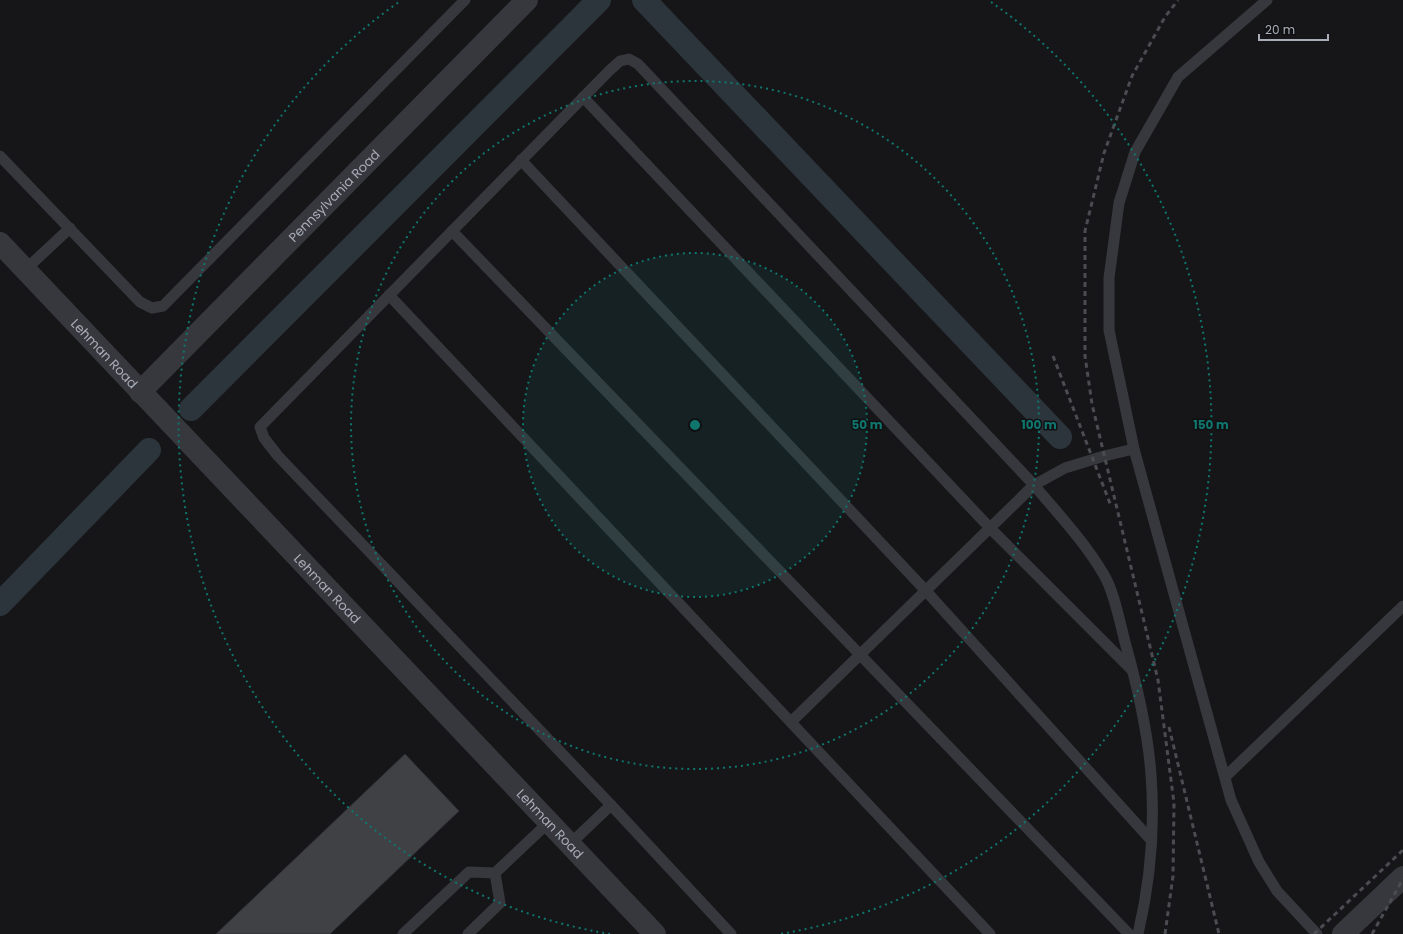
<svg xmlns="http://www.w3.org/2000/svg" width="1403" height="934" font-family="Poppins,sans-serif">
<rect width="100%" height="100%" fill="#161618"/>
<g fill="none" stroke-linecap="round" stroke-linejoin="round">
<g stroke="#2c353c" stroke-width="24">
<path d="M 644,0 L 1060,437"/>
<path d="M 191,409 L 599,0"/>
<path d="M 0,604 L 149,450"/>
</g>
</g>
<path fill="#404145" stroke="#303034" d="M 405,754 L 459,811 L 330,934 L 216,934 Z"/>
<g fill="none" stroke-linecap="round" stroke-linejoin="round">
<g stroke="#37383d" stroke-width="11">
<path d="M 1267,0 L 1178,77 L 1135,152 L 1119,203 L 1109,278 L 1109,330 L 1134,449 L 1231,800 L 1259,862 L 1277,891 L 1317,934"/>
<path d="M 583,97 L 990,528 L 1132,670"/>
<path d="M 0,156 L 140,302 L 152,308 L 163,306 L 465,0"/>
<path d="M 521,160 L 926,591 L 1151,840"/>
<path d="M 452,231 L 1129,934"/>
<path d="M 25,270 L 70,228"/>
<path d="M 389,295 L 990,934"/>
<path d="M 791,722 L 1034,485 L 1065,468 L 1104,456 L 1134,449"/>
<path d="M 1225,777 L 1403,606"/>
<path d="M 611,805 L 731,934"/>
<path d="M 570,844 L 611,805 L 278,456 L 264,438 L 260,427 L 609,71 L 620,61 L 629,59 L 638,64 L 1034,485 C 1058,514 1085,542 1104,575 C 1114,591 1120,623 1125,642 C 1137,685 1148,730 1151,775 C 1155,827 1150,883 1138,934"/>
<path d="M 403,934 L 469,872 L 495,873 L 549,822"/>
<path d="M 468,934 L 500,903 L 495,873"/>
</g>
<g stroke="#37383d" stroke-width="22">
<path id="s1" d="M 0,243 L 655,934"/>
<path id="s2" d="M 140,392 L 527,0"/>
<path d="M 1343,934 L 1403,877"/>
</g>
<g stroke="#4a4c52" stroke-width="3" stroke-dasharray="5 4" stroke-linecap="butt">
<path d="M 1053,356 L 1111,506"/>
<path d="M 1169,727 L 1219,934"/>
<path d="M 1165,934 L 1173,876 L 1174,803 L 1158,680 L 1092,404 L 1085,356 L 1085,231 L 1104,153 L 1132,76 L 1165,17 L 1178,0"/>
<path d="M 1314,934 L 1403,850"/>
<path d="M 1372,934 L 1403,879"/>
</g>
</g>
<circle cx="695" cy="425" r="172" fill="#0f766e" fill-opacity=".12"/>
<g fill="none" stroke="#0f766e" stroke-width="2" stroke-dasharray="2 4">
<circle cx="695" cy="425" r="172"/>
<circle cx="695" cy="425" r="344"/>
<path d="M610 934A516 516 0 0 1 399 2M991 2A516 516 0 0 1 780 934"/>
</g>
<g text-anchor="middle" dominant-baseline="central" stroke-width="3" stroke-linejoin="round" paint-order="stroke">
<g font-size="13" fill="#a8adb8" stroke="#111113">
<text stroke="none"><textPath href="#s2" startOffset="276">Pennsylvania Road</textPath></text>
<text stroke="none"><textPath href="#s1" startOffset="152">Lehman Road</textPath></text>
<text stroke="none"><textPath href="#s1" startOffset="476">Lehman Road</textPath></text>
<text stroke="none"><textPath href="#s1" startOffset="800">Lehman Road</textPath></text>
</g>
</g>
<circle cx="695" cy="425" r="6" fill="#0f766e" stroke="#111113" stroke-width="2"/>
<g font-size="12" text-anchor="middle" font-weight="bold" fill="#0f766e" stroke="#111113" stroke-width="3" stroke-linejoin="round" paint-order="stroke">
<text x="867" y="429">50 m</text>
<text x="1039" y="429">100 m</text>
<text x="1211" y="429">150 m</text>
</g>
<path d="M1259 34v6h69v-6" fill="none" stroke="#a8adb8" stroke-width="2"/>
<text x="1265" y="34" font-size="12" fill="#a8adb8" stroke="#111113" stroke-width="3" paint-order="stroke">20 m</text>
</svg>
